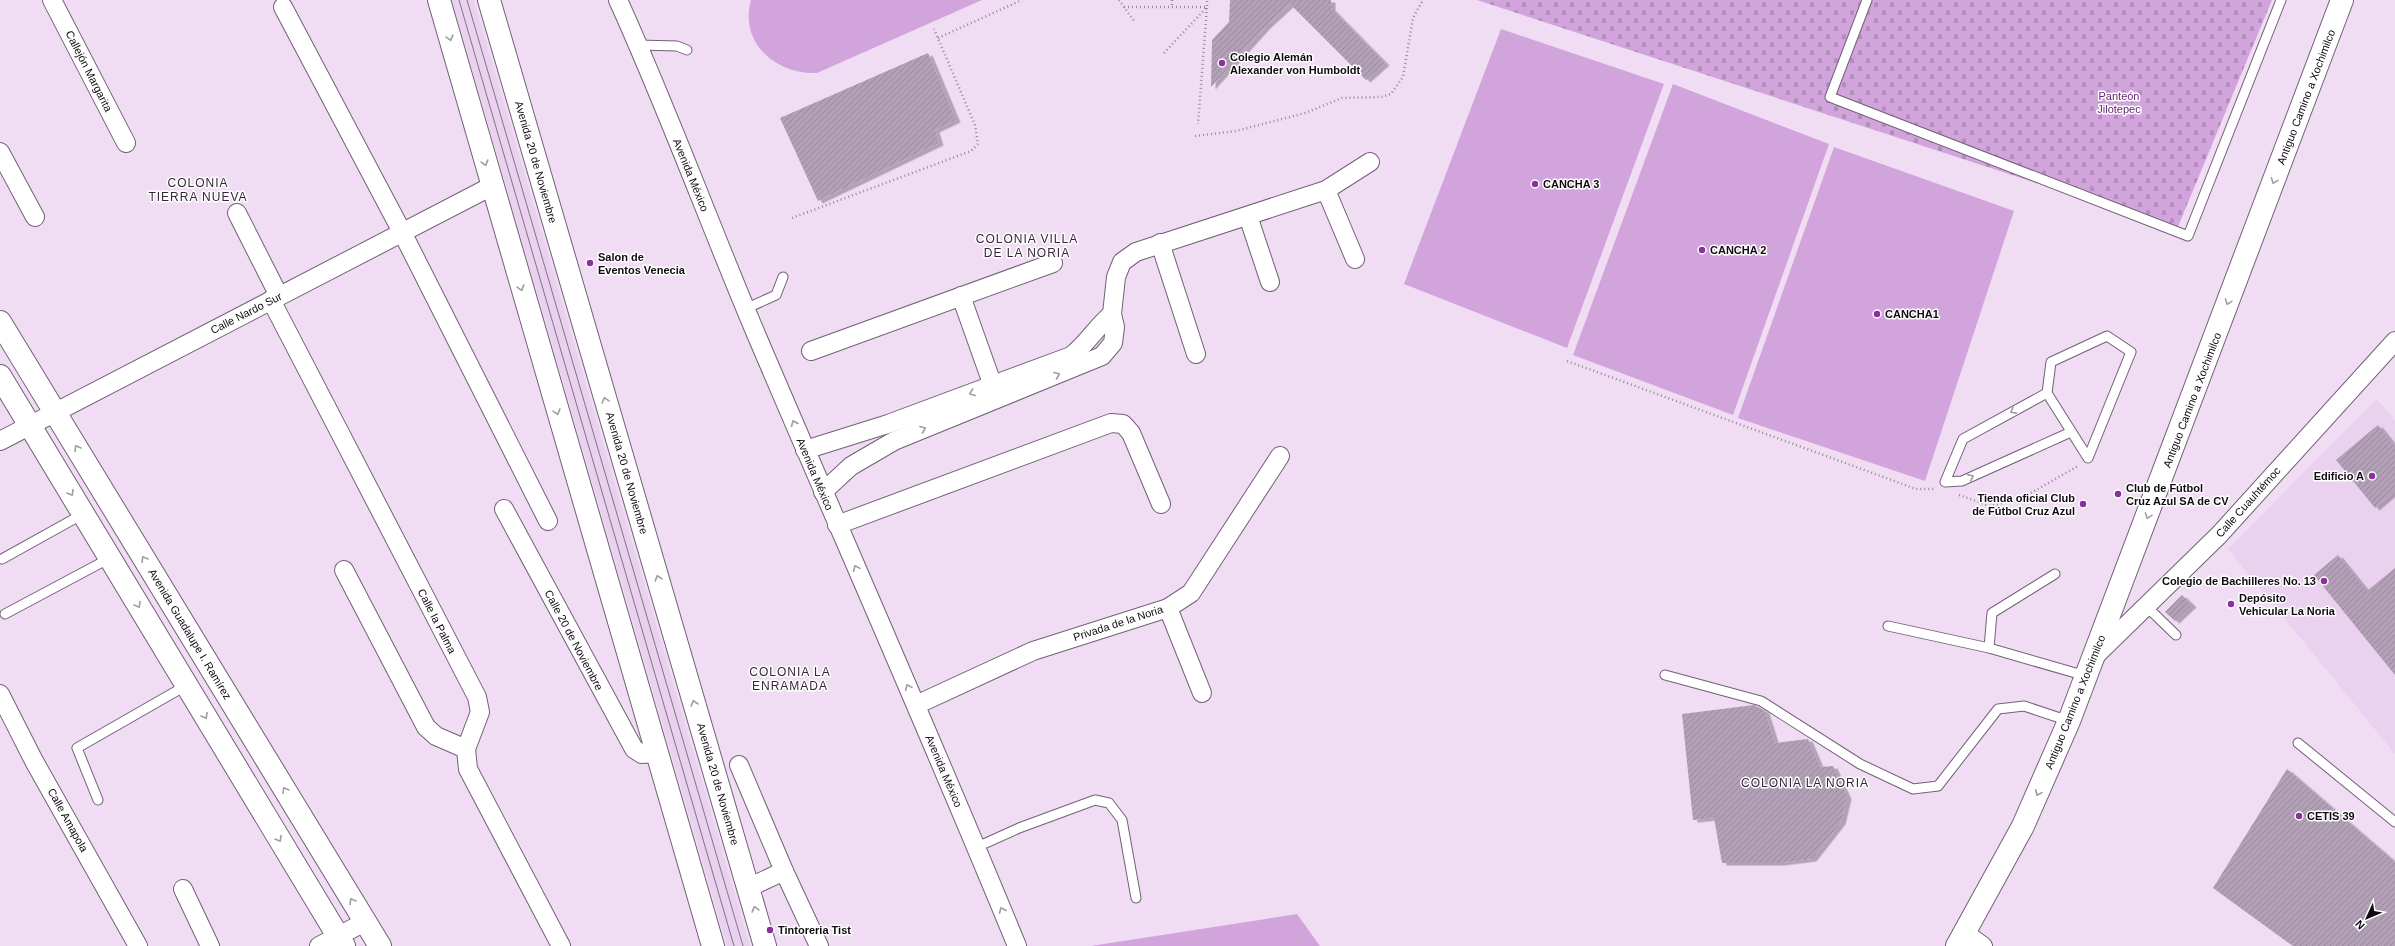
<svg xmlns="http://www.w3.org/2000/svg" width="2395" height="946" font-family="Arial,sans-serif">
<defs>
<pattern id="cemetery-stones" width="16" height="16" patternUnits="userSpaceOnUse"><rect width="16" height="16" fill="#d1a4dc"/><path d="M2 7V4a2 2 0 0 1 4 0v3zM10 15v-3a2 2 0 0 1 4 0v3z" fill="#b28cbc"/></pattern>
<pattern id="building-hatch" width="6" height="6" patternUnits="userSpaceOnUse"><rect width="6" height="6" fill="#b1a0b6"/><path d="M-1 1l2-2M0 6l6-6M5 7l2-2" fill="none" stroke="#97889b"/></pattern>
<filter id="shadow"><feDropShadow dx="4.5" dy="2.5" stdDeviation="0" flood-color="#0004"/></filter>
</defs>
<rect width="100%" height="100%" fill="#f0ddf4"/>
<g fill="#e9d1ef">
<path d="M 452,0 L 474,0 L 475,4 L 750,946 L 727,946 Z"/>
<path d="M 2377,399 L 2395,421 L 2395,754 L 2228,549 Z"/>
</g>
<path fill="url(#cemetery-stones)" d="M 1477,0 L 2272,0 L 2177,229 Z"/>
<g fill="#d1a4dc">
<path d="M 751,0 L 982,0 L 817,73 C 777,75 739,44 751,0 Z"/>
<path d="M 1501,29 L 1664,84 L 1567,348 L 1404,284 Z"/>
<path d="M 1673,84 L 1829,144 L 1733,415 L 1573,355 Z"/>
<path d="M 1834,147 L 2014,211 L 1925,481 L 1738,418 Z"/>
<path d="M 1297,914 L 1320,946 L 1091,946 Z"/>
</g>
<g fill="url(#building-hatch)" filter="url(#shadow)">
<path d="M 1230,0 L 1331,0 L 1331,8 L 1385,63 L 1366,80 L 1290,4 L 1266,26 L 1211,87 L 1212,40 L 1229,22 Z"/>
<path d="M 928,53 L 956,120 L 935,130 L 939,143 L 818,201 L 780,118 Z"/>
<path d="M 2378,425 L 2395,446 L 2395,491 L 2375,508 L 2336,460 Z"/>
<path d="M 2338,555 L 2367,591 L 2395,568 L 2395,675 L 2314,575 Z"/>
<path d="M 2182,595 L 2192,605 L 2175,621 L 2165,612 Z"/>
<path d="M 1754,705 L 1765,711 L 1775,743 L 1808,739 L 1820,767 L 1833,766 L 1847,797 L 1841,822 L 1812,859 L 1780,863 L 1722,863 L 1714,818 L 1693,820 L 1682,714 Z"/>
<path d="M 2287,769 L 2395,862 L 2395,946 L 2293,946 L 2213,888 Z"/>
</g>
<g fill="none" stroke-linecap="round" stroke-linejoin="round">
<defs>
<g id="lane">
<path d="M 1867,0 L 1830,97 L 2188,236 L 2281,0"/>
<path d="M 638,45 L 677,46 L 687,50"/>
<path d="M 745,309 L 776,295 L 783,277"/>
<path d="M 2107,336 L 2131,352 L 2088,458 L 2047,393 L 2051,362 Z"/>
<path d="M 2047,393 L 1963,439 L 1945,482 L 1962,481 L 2071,432"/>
<path d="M 2,559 L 83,514"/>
<path d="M 2146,606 L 2176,635"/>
<path d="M 5,614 L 110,558"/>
<path d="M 1888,626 L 1989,648 L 2086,676"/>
<path d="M 1989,648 L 1992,613 L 2055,574"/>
<path d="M 1665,675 L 1761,701 L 1860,764 L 1913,789 L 1938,786 L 1998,709 L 2024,706 L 2069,721"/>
<path d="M 2298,743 L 2395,822"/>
<path d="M 98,800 L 77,748 L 187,685"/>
<path d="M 977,847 L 1019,828 L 1095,800 L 1109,803 L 1122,820 L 1136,898"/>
</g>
<g id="street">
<path d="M 52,0 L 126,143"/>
<path d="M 618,0 C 668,110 709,223 756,334 C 843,538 933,741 1017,946"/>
<path d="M 283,7 L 402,232 L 548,521"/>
<path d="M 0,152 L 35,217"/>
<path d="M 1326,190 L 1355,259"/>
<path d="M 237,213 L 279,296"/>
<path d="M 1248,216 L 1270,282"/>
<path d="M 1160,243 L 1196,354"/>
<path d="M 961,296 L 993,386"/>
<path d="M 271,300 L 477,697 L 480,712 L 466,749 L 468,769 L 561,946"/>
<path d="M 811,351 L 1053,263"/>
<path d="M 0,441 L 492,186"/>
<path d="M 805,450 L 888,424 L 1071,356 C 1087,344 1096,327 1112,314"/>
<path d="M 823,492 L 851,466 L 894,441 L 1102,356 L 1113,343 L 1115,327 L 1112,314 L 1116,277 L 1122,262 L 1136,252 L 1326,190 L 1370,162"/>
<path d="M 504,509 L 634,749 L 642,754 L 656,753"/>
<path d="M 837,525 L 1111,423 L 1123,424 L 1131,433 L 1161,504"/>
<path d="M 344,570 L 426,727 L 436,736 L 466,749"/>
<path d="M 1168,608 L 1202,693"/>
<path d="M 2095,656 L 2219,535 L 2395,341"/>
<path d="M 0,694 L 34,761 L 138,946"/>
<path d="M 916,705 L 1033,651 L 1168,608 L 1191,593 L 1280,456"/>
<path d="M 739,765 L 784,871"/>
<path d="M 748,888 L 784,871 L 819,946"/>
<path d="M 183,889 L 210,946"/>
<path d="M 1965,933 L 1983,946"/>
<path d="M 319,946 L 365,922"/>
</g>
<g id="secondary">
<path d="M 439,0 L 713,946"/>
<path d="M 489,0 L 765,946"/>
<path d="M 0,322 L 380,946"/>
<path d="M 0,376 L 344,946"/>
<path d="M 1957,946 L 2023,826 L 2069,721 L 2342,0"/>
</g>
</defs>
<use href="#lane" stroke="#716175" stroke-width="11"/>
<use href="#street" stroke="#716175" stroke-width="20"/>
<use href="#secondary" stroke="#716175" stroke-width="24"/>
<g stroke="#968899" stroke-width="2.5" stroke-dasharray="1 3" stroke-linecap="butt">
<path d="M 1119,0 L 1135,22"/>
<path d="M 1172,0 L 1172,7"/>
<path d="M 1124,7 L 1207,7 L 1207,0"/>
<path d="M 938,38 L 1022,0"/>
<path d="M 1164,53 L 1207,7 L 1198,124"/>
<path d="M 1195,136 L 1236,131 L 1305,113 L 1342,98 L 1381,97 L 1391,94 L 1403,77 L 1413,18 L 1423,0"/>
<path d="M 792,218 L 971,151 L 978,144 L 975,125 L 934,29"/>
<path d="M 1567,361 L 1916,489 L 1935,489"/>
<path d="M 1959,495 L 1990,506 L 2022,498 L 2078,466"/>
</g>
<use href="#lane" stroke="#fff" stroke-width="9"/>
<use href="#street" stroke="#fff" stroke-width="18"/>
<use href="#secondary" stroke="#fff" stroke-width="22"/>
<g stroke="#807483" stroke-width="1">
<path d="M 459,0 L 734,946"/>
<path d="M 467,0 L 743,946"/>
</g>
</g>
<defs><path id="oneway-chevron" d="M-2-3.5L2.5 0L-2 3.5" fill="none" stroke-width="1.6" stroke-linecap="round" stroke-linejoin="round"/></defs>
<g stroke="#9f9d9f">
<use href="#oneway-chevron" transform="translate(450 38) rotate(74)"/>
<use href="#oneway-chevron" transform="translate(485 163) rotate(74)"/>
<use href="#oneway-chevron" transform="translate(2274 181) rotate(111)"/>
<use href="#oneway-chevron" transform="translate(521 288) rotate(74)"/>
<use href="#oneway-chevron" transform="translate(2228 302) rotate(111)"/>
<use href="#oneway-chevron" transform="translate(1057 375) rotate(-21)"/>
<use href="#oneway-chevron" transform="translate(972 393) rotate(160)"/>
<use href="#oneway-chevron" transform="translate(605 400) rotate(-106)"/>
<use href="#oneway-chevron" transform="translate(2013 411) rotate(151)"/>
<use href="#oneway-chevron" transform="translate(557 412) rotate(74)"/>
<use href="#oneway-chevron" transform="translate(794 423) rotate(-113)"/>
<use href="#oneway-chevron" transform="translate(923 429) rotate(-22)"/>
<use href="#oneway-chevron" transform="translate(77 448) rotate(-121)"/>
<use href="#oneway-chevron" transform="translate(1971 477) rotate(-24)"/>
<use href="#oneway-chevron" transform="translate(71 493) rotate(59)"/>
<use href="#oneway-chevron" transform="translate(2148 516) rotate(111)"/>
<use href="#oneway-chevron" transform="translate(144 559) rotate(-121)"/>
<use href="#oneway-chevron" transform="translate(856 568) rotate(-114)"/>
<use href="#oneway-chevron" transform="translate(658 578) rotate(-106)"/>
<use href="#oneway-chevron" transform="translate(138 605) rotate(59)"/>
<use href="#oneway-chevron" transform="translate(908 687) rotate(-114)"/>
<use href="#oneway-chevron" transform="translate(694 703) rotate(-106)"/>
<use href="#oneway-chevron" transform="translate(205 716) rotate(59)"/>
<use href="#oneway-chevron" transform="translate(285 790) rotate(-121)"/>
<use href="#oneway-chevron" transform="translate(2038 793) rotate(114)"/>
<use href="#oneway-chevron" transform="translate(279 839) rotate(59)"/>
<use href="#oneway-chevron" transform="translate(352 901) rotate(-121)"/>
<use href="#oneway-chevron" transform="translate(755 909) rotate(-106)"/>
<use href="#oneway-chevron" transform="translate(1002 910) rotate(-112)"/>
</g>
<g fill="#8a319e" stroke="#fff" stroke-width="1.5">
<circle cx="1222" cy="63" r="4"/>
<circle cx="1535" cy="184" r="4"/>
<circle cx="1702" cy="250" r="4"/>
<circle cx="590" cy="263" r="4"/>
<circle cx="1877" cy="314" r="4"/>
<circle cx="2372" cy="476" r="4"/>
<circle cx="2118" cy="494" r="4"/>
<circle cx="2083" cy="504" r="4"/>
<circle cx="2324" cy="581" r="4"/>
<circle cx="2231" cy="604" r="4"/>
<circle cx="2299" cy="816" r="4"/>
<circle cx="770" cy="930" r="4"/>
</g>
<g text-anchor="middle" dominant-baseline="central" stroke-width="3" stroke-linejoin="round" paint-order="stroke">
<g font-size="11" font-weight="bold" fill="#0f0910" stroke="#fff" text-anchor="start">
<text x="1230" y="57">Colegio Alemán<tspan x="1230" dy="13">Alexander von Humboldt</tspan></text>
<text x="1543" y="184">CANCHA 3</text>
<text x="1710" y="250">CANCHA 2</text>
<text x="598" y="257">Salon de<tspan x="598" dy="13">Eventos Venecia</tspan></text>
<text x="1885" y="314">CANCHA1</text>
<text x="2364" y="476" text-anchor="end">Edificio A</text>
<text x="2126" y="488">Club de Fútbol<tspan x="2126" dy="13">Cruz Azul SA de CV</tspan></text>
<text x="2075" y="498" text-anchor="end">Tienda oficial Club<tspan x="2075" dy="13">de Fútbol Cruz Azul</tspan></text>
<text x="2316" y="581" text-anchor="end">Colegio de Bachilleres No. 13</text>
<text x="2239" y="598">Depósito<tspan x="2239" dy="13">Vehicular La Noria</tspan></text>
<text x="2307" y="816">CETIS 39</text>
<text x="778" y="930">Tintoreria Tist</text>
</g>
<g font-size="11" fill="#0f0910" stroke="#fff">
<text transform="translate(89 71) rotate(63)">Callejón Margarita</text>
<text transform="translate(2306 97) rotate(-69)">Antiguo Camino a Xochimilco</text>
<text transform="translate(536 162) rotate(74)">Avenida 20 de Noviembre</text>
<text transform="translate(691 175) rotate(68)">Avenida México</text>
<text transform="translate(246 313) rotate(-27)">Calle Nardo Sur</text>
<text transform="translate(2192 400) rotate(-69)">Antiguo Camino a Xochimilco</text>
<text transform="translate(627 473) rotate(74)">Avenida 20 de Noviembre</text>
<text transform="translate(815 474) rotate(67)">Avenida México</text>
<text transform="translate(2248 502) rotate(-48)">Calle Cuauhtémoc</text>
<text transform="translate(437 621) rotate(63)">Calle la Palma</text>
<text transform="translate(1118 623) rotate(-18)">Privada de la Noria</text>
<text transform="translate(190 634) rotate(59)">Avenida Guadalupe I. Ramírez</text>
<text transform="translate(574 640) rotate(62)">Calle 20 de Noviembre</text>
<text transform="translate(2075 702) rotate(-68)">Antiguo Camino a Xochimilco</text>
<text transform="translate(944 771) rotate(67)">Avenida México</text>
<text transform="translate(718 784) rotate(74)">Avenida 20 de Noviembre</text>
<text transform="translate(68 820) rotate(61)">Calle Amapola</text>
</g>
<g font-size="11" fill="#672676" stroke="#fff">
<text x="2119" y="96">Panteón<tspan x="2119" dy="13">Jilotepec</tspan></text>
</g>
<g font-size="12" letter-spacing="1" fill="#352738" stroke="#fff">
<text x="198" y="183">COLONIA<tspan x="198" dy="14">TIERRA NUEVA</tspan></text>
<text x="1027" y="239">COLONIA VILLA<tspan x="1027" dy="14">DE LA NORIA</tspan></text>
<text x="790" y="672">COLONIA LA<tspan x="790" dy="14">ENRAMADA</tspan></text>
<text x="1805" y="783">COLONIA LA NORIA</text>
</g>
</g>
<g transform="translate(2367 918) rotate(226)" stroke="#ffffff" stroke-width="3" paint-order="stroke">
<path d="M0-3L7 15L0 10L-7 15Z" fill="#0f0910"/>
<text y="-6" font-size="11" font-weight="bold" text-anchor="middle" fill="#0f0910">N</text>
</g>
</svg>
